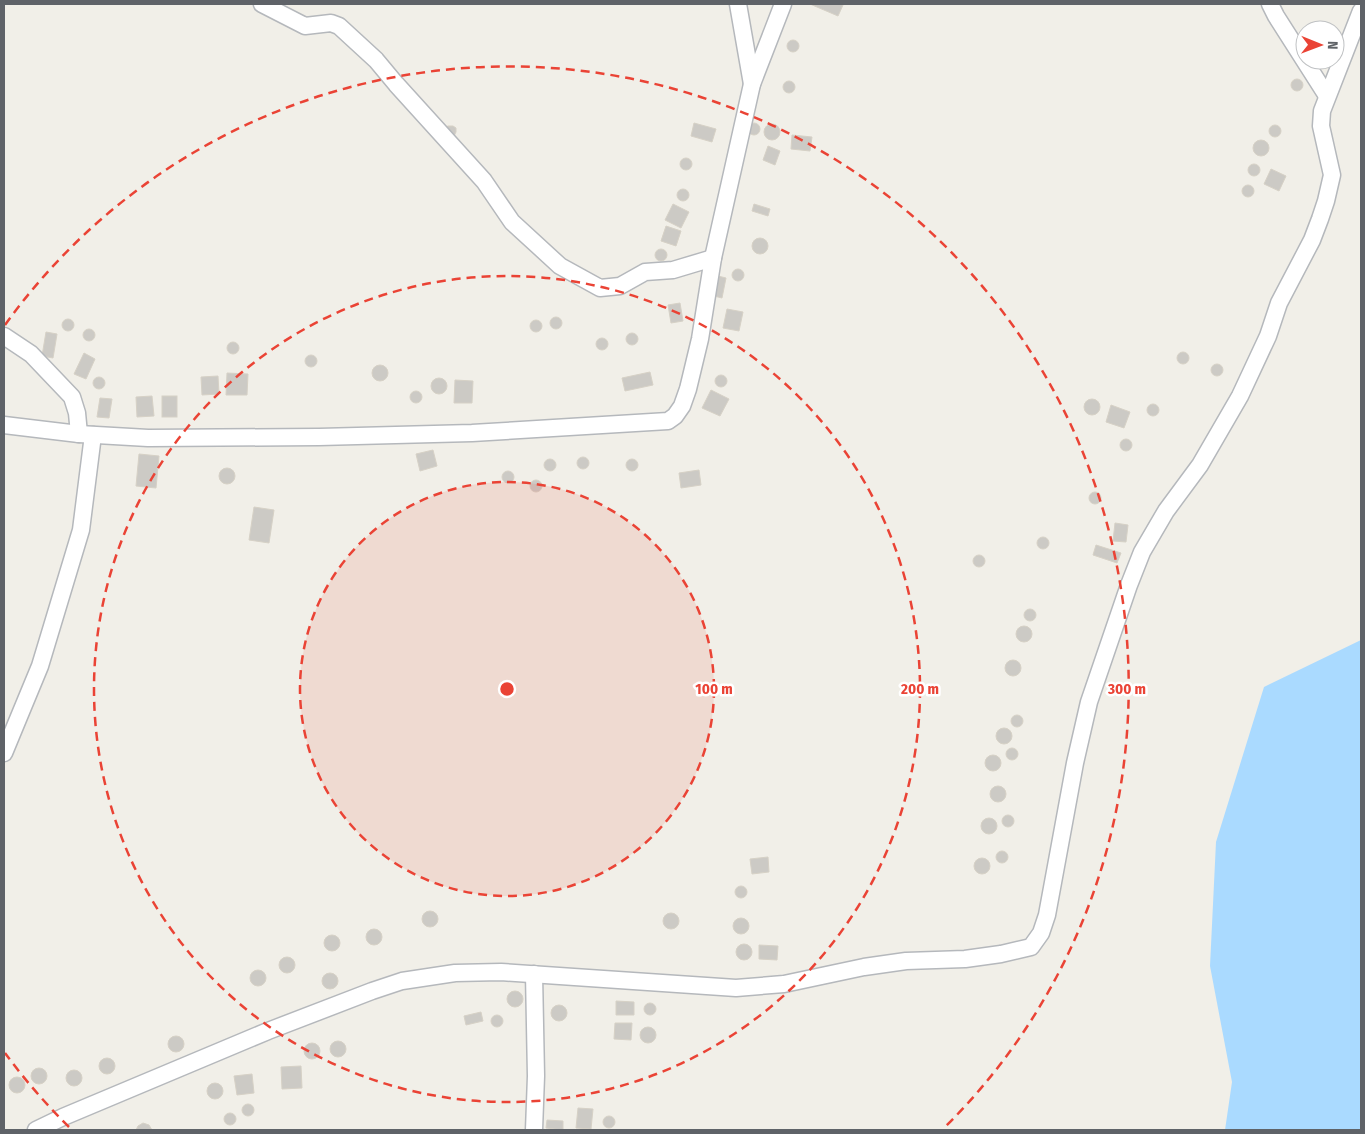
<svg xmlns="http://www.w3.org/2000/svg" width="1365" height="1134" font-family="'Fira Sans Condensed',sans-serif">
<rect width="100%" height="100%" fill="#f1efe8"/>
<path fill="#aadaff" d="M 1361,640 L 1361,1130 L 1225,1130 L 1232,1082 L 1210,966 L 1216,842 L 1264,687 Z"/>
<g fill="#cccac5" stroke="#d6d1c6">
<path d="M 810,4 L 840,4 L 843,5 L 838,16 Z"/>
<circle cx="793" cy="46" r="6"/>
<circle cx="1297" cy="85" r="6"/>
<circle cx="789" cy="87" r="6"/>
<circle cx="754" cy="129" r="6"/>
<path d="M 694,123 L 716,129 L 712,142 L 691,136 Z"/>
<circle cx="772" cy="132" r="8"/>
<circle cx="1275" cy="131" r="6"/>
<path d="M 448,126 L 453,126 L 456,128 L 456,132 L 454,136 L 446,127 Z"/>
<path d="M 792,135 L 812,137 L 810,151 L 791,149 Z"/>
<circle cx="1261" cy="148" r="8"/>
<path d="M 768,146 L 780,151 L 775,165 L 763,160 Z"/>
<circle cx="686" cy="164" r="6"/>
<circle cx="1254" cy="170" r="6"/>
<path d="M 1271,169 L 1286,176 L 1279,191 L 1264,184 Z"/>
<circle cx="1248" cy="191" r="6"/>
<circle cx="683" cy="195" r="6"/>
<path d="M 673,204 L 689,212 L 681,228 L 665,220 Z"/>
<path d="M 754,204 L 770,209 L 768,216 L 752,211 Z"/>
<path d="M 666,226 L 681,231 L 676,246 L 661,241 Z"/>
<circle cx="760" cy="246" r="8"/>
<circle cx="661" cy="255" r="6"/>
<circle cx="738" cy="275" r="6"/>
<path d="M 718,276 L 726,278 L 722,298 L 714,296 Z"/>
<path d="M 680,303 L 683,321 L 671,323 L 668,305 Z"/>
<path d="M 727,309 L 743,312 L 739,331 L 723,328 Z"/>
<circle cx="556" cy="323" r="6"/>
<circle cx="68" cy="325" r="6"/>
<circle cx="536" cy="326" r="6"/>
<circle cx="89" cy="335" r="6"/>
<path d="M 46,332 L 57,334 L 53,358 L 42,356 Z"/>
<circle cx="632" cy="339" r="6"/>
<circle cx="602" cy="344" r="6"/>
<circle cx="233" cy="348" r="6"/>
<circle cx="1183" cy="358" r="6"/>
<path d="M 84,353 L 95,359 L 86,379 L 74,374 Z"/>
<circle cx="311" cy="361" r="6"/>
<circle cx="1217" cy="370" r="6"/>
<circle cx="380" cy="373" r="8"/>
<path d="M 650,372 L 653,385 L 625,391 L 622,378 Z"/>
<path d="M 227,373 L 248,374 L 247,395 L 226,395 Z"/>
<circle cx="721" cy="381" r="6"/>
<path d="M 218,376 L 219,394 L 202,395 L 201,377 Z"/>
<circle cx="99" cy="383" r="6"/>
<circle cx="439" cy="386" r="8"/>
<path d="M 455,380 L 473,381 L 472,403 L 454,403 Z"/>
<path d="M 711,390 L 729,399 L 720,416 L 702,408 Z"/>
<circle cx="416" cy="397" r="6"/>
<path d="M 152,396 L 154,416 L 137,417 L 136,397 Z"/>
<rect x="162" y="396" width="15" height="21"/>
<path d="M 100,398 L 112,399 L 109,418 L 97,417 Z"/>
<circle cx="1092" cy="407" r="8"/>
<circle cx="1153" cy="410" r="6"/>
<path d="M 1111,405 L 1130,412 L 1124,428 L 1106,422 Z"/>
<circle cx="1126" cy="445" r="6"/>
<path d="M 433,450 L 437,466 L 420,471 L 416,454 Z"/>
<path d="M 139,454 L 159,456 L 156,488 L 136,486 Z"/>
<circle cx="583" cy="463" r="6"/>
<circle cx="550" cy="465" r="6"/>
<circle cx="632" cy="465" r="6"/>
<circle cx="227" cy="476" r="8"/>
<path d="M 699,470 L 701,485 L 681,488 L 679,473 Z"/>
<circle cx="508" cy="477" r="6"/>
<circle cx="536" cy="486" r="6"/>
<circle cx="1095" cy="498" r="6"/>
<path d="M 254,507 L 274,510 L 269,543 L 249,540 Z"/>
<path d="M 1115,523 L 1128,525 L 1126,542 L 1113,541 Z"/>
<circle cx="1043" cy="543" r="6"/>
<path d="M 1096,545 L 1121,553 L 1117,563 L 1093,555 Z"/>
<circle cx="979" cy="561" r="6"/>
<circle cx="1030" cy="615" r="6"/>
<circle cx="1024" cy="634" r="8"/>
<circle cx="1013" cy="668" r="8"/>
<circle cx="1017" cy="721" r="6"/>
<circle cx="1004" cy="736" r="8"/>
<circle cx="1012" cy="754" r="6"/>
<circle cx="993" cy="763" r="8"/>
<circle cx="998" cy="794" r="8"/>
<circle cx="1008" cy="821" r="6"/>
<circle cx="989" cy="826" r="8"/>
<circle cx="1002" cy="857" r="6"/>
<path d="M 768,857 L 769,872 L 752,874 L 750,859 Z"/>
<circle cx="982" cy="866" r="8"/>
<circle cx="741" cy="892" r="6"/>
<circle cx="430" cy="919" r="8"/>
<circle cx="671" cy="921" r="8"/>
<circle cx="741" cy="926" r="8"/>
<circle cx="374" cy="937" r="8"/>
<circle cx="332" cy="943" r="8"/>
<circle cx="744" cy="952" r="8"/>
<path d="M 759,945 L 778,946 L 777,960 L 759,959 Z"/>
<circle cx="287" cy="965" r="8"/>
<circle cx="258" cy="978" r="8"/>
<circle cx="330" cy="981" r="8"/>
<circle cx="515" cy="999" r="8"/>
<path d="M 616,1001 L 634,1002 L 634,1015 L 616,1015 Z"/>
<circle cx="650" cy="1009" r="6"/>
<circle cx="559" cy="1013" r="8"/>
<path d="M 481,1012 L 483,1021 L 466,1025 L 464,1016 Z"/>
<circle cx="497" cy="1021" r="6"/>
<path d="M 615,1023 L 632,1023 L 631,1040 L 614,1039 Z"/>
<circle cx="648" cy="1035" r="8"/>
<circle cx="176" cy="1044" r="8"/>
<circle cx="338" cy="1049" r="8"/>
<circle cx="312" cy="1051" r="8"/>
<circle cx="107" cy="1066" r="8"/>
<path d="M 301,1066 L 302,1088 L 282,1089 L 281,1067 Z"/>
<circle cx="39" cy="1076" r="8"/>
<circle cx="74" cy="1078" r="8"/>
<path d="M 252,1074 L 254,1093 L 237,1095 L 234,1076 Z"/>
<circle cx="17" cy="1085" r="8"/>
<circle cx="215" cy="1091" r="8"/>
<circle cx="248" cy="1110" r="6"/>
<path d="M 578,1108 L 593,1109 L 591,1129 L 576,1128 Z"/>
<circle cx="230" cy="1119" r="6"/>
<circle cx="609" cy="1122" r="6"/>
<path d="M 547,1120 L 563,1121 L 563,1130 L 546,1128 Z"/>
<path d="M 143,1123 L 149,1125 L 152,1130 L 136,1130 L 138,1126 Z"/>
</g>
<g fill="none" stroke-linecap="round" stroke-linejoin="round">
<defs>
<g id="minor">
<path d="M 262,4 L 305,26 L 331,23 L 339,26 L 376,60 L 396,84 L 484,181 L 512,222 L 560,266 L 600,288 L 620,286 L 645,272 L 673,270 L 713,258"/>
<path d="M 738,4 L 752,84"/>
<path d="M 1270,4 L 1276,16 L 1327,96"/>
<path d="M 4,336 L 31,354 L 72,397 L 77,413 L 79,434"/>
<path d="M 4,425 L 79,434 L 148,438 L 319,437 L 472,433 L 668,421 L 675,416 L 682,406 L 688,389 L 700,339 L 713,258 L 752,84 L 783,4"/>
<path d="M 4,753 L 40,666 L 81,530 L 93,435"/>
<path d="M 36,1130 L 63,1117 L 268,1031 L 372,991 L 402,981 L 455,973 L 501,972 L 736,988 L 784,984 L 864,967 L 906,961 L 965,959 L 1001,954 L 1031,947 L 1041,933 L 1047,915 L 1075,763 L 1089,702 L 1129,585 L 1142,552 L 1166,511 L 1200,465 L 1240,396 L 1268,336 L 1279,303 L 1312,240 L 1320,219 L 1326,201 L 1332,175 L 1321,126 L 1322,111 L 1361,11"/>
<path d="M 534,1130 L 536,1076 L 534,974"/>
</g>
</defs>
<use href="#minor" stroke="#b5b8bc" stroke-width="19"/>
<use href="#minor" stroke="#fff" stroke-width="16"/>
</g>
<circle cx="507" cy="689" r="207" fill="#ea4335" fill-opacity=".12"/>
<g fill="none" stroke="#ea4335" stroke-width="2.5" stroke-dasharray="9 6">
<circle cx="507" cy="689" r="207"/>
<circle cx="507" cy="689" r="413"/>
<path d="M69 1127A620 620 0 0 1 5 1053M5 325A620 620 0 1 1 945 1127"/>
</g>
<circle cx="507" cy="689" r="8" fill="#ea4335" stroke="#fff" stroke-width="2.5"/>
<g font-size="15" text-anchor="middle" font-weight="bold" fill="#ea4335" stroke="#fff" stroke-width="5" stroke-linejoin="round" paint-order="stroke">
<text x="714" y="694">100 m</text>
<text x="920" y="694">200 m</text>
<text x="1127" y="694">300 m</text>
</g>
<rect width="1365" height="1134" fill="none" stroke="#5f6368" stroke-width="10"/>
<g transform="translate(1320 45) rotate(91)"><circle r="24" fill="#ffffff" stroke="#bfc1c3"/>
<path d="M0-4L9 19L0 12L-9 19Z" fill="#ea4335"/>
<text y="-8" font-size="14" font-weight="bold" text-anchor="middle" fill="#5f6368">N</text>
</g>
</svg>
